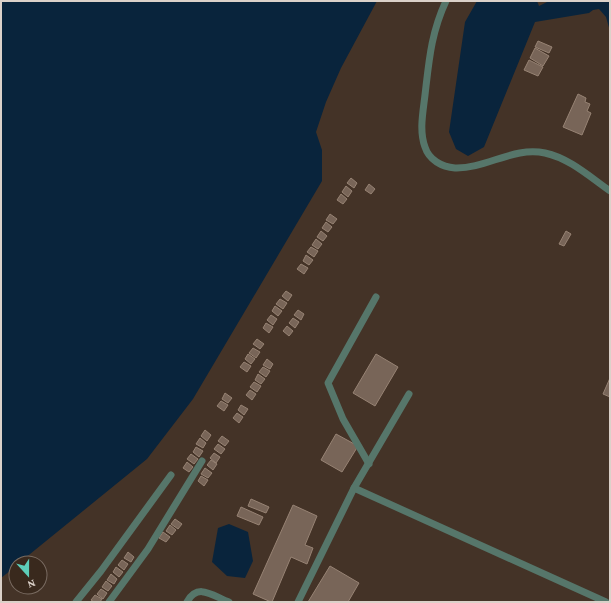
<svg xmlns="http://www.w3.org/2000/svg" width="611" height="603" font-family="'Crimson Pro',serif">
<rect width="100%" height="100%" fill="#443327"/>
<g fill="#09243c">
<path d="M 1,1 L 377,1 L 341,68 L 326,102 L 316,132 L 322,150 L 322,181 L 193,399 L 147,459 L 19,563 L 16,563 L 16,566 L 1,578 Z"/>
<path d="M 477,1 L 537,1 L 539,6 L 549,1 L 610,1 L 610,31 L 606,17 L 599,9 L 593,10 L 589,13 L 535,22 L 484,147 L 468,156 L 456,149 L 449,132 L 465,22 Z"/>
<path d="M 229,524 L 248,532 L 253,561 L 245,578 L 227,576 L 212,562 L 218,528 Z"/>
</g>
<g fill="#786558" stroke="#978374">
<path d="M 538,41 L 552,47 L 549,53 L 535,47 Z"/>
<path d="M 535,48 L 549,56 L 543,66 L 530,58 Z"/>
<path d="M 529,60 L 543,67 L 538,76 L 524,70 Z"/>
<path d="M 578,94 L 586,98 L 585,102 L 590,104 L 587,111 L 591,113 L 582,135 L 563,127 Z"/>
<path d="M 351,178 L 357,183 L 354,188 L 347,183 Z"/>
<path d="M 369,184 L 375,189 L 371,194 L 365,190 Z"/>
<path d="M 346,186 L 352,191 L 348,197 L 342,192 Z"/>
<path d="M 341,194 L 347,199 L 343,204 L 337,200 Z"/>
<path d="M 330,214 L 337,219 L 333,224 L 326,220 Z"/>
<path d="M 326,222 L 332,227 L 328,232 L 322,228 Z"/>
<path d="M 321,231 L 327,236 L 323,241 L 317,237 Z"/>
<path d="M 566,231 L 571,234 L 564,246 L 559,244 Z"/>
<path d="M 316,239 L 322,244 L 318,249 L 312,245 Z"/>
<path d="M 311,247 L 318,251 L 314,257 L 307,252 Z"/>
<path d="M 306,255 L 313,260 L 309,265 L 303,261 Z"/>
<path d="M 301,264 L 308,268 L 304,274 L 297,269 Z"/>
<path d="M 286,291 L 292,295 L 288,301 L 282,296 Z"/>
<path d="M 280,299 L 287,303 L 283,309 L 276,304 Z"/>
<path d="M 275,306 L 282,311 L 278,316 L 272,311 Z"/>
<path d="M 298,310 L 304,314 L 301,320 L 294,315 Z"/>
<path d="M 271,315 L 277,319 L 273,325 L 267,320 Z"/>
<path d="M 293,318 L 299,322 L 295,328 L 289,323 Z"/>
<path d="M 266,323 L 273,327 L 269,333 L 263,328 Z"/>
<path d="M 287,326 L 293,331 L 289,336 L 283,331 Z"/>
<path d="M 257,339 L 264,344 L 260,349 L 253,344 Z"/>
<path d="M 253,348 L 260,352 L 256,358 L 249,353 Z"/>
<path d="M 248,354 L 255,359 L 251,364 L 245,359 Z"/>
<path d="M 376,354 L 398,367 L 375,406 L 353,393 Z"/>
<path d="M 267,359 L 273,364 L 270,369 L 263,365 Z"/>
<path d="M 244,362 L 251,366 L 247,372 L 240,367 Z"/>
<path d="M 263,367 L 270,371 L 266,377 L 259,372 Z"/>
<path d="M 258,374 L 265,379 L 261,384 L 255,380 Z"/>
<path d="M 610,378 L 610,397 L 603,394 Z"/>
<path d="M 254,382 L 261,386 L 257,392 L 250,387 Z"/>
<path d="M 250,390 L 256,394 L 252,400 L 246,395 Z"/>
<path d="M 225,393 L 232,398 L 228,403 L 222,399 Z"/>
<path d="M 221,401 L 228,405 L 224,411 L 217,406 Z"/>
<path d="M 241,405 L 248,409 L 244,415 L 238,410 Z"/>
<path d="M 237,413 L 243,417 L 239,423 L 233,418 Z"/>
<path d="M 205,430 L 211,435 L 207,441 L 201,436 Z"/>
<path d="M 336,434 L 358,446 L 342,472 L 321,460 Z"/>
<path d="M 222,436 L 229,441 L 225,446 L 218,441 Z"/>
<path d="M 200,438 L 206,443 L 203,448 L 196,444 Z"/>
<path d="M 218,444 L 225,449 L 221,454 L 214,449 Z"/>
<path d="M 196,447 L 203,451 L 199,457 L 193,452 Z"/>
<path d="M 214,453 L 220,457 L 216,463 L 210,458 Z"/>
<path d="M 191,454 L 198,459 L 194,464 L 187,459 Z"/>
<path d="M 211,460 L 217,464 L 213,470 L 207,465 Z"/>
<path d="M 187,462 L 193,467 L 189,472 L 183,468 Z"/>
<path d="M 205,468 L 212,473 L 208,478 L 201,474 Z"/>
<path d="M 201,476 L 208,480 L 204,486 L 198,481 Z"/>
<path d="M 251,499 L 269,507 L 266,513 L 248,506 Z"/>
<path d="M 293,505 L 317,516 L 305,545 L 313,548 L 307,564 L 291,557 L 272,602 L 271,602 L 253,594 Z"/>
<path d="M 241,507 L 263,517 L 259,525 L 237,516 Z"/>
<path d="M 175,519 L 182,524 L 178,529 L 171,524 Z"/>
<path d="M 170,525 L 176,530 L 172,535 L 166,531 Z"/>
<path d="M 163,532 L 170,537 L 166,542 L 159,538 Z"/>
<path d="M 128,552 L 134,557 L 131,562 L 124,558 Z"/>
<path d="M 122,560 L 128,564 L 124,570 L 118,565 Z"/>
<path d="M 330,566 L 359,583 L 348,602 L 308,602 Z"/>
<path d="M 116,567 L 123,572 L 119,577 L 113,572 Z"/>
<path d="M 111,574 L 117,579 L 114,584 L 107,580 Z"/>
<path d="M 106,581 L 112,586 L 108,591 L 102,587 Z"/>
<path d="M 101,589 L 107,593 L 103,599 L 97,594 Z"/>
<path d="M 95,595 L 102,599 L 100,602 L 94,602 L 91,600 Z"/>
</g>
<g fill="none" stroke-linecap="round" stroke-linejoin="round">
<g stroke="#56766a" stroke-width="7">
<path d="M 446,1 C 431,33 429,61 425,95 C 423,112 419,131 425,147 C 429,160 442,167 455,168 C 486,169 514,146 545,153 C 569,158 590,177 610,191"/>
<path d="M 369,464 L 343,419 L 328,383 L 376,297"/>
<path d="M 354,488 L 409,394"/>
<path d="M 76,602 L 101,571 L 171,475"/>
<path d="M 109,602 L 148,549 L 202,461"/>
<path d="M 187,602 C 198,582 213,596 229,602"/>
<path d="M 298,602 L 354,488 L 606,602"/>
</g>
</g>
<rect width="611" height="603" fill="none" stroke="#dbd1c9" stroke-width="4"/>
<g transform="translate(28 575) rotate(159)"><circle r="19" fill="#39291d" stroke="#7a6c62"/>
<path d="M0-3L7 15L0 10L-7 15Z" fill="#5dceb9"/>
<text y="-6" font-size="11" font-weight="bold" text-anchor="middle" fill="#dbd1c9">N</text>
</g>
</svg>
